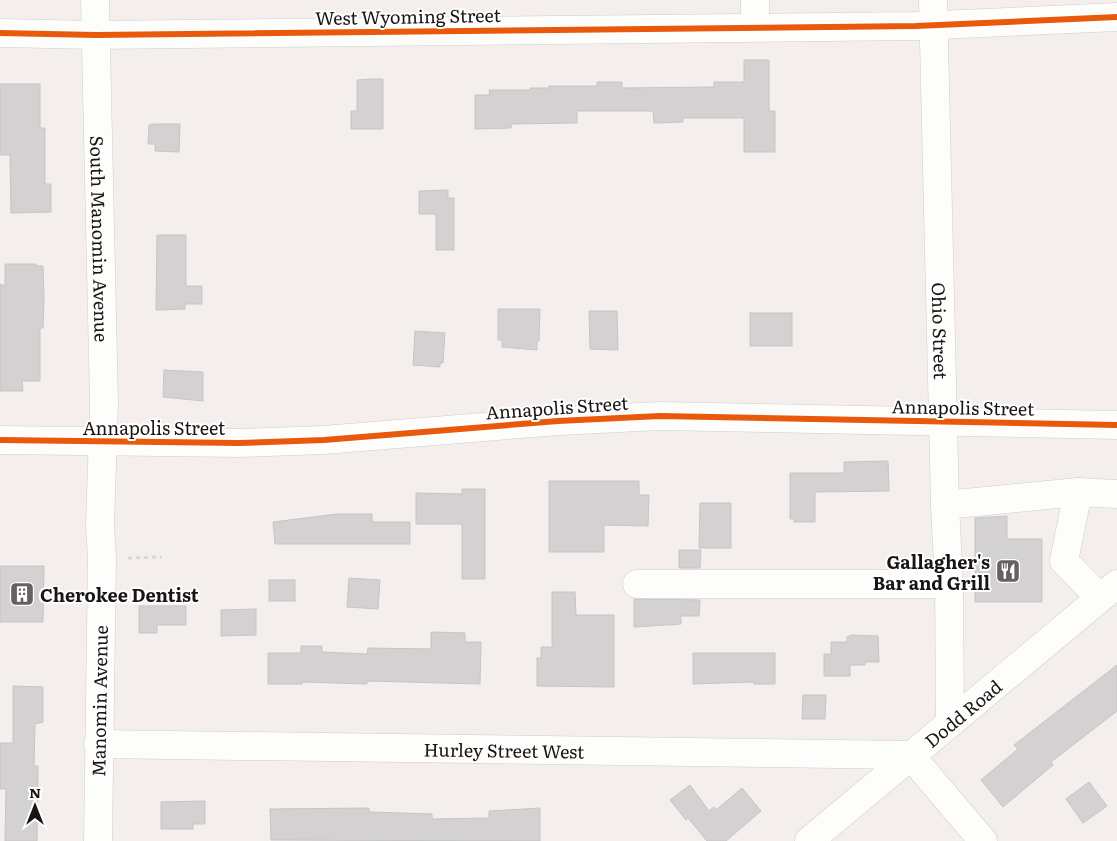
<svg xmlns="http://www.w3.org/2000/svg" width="1117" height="841" font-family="Literata,serif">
<rect width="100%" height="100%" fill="#f4efec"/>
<g fill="#d4d1d2" stroke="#c6c4c4">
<path d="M 744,60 L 769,60 L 769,111 L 775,111 L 775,152 L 744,152 L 744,118 L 683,118 L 683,122 L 654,123 L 653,111 L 577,111 L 577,123 L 511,124 L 511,128 L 475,129 L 475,95 L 490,95 L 489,90 L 530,90 L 530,88 L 549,88 L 549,86 L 597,86 L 597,82 L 622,82 L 622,88 L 714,87 L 714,82 L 744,82 Z"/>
<path d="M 374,79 L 383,79 L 383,129 L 351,129 L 351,111 L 357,111 L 357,80 Z"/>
<path d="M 0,84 L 40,84 L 40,128 L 45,128 L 45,184 L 51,184 L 51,212 L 11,213 L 10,155 L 0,155 Z"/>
<path d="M 155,124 L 180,124 L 179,152 L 155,151 L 155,144 L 148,144 L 149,125 Z"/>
<path d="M 448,190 L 448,198 L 454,198 L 454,250 L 436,250 L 436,214 L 419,214 L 419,191 Z"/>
<path d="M 157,235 L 186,235 L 186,286 L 202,286 L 202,304 L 185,304 L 185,309 L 156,310 Z"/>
<path d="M 5,264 L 36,264 L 36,266 L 43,266 L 44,298 L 43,328 L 40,328 L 40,381 L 22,381 L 23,391 L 0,391 L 0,284 L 5,286 Z"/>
<path d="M 498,309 L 540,309 L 539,341 L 537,341 L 537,350 L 502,347 L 502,340 L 498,340 Z"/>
<path d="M 589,311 L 617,311 L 618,350 L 590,349 Z"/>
<rect x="750" y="313" width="42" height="33"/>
<path d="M 415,331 L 445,333 L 443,363 L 440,363 L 440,367 L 413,365 Z"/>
<path d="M 164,370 L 203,372 L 203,401 L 163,397 Z"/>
<path d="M 888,461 L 889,491 L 815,492 L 815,522 L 794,522 L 794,519 L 790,519 L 790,473 L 844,473 L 844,462 Z"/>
<path d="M 549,481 L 639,481 L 639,495 L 649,495 L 648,526 L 604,525 L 604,552 L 549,552 Z"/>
<path d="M 462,489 L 485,489 L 485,579 L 462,579 L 462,524 L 416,524 L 416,493 L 462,494 Z"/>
<path d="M 700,503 L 731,503 L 731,548 L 699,548 Z"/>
<path d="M 337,514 L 372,514 L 372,522 L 410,522 L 410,544 L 275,544 L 273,522 Z"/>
<path d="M 1007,516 L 1007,539 L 1042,539 L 1042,602 L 975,602 L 975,518 Z"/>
<path d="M 679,550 L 701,550 L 700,568 L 679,568 Z"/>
<path d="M 0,566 L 44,566 L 43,622 L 0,622 Z"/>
<path d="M 349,578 L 380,580 L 378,609 L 347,607 Z"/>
<rect x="269" y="580" width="26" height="21"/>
<path d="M 552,592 L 575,592 L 576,615 L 614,615 L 614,687 L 537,686 L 537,658 L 541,658 L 541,647 L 552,647 Z"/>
<path d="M 634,599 L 700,600 L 699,616 L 681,616 L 681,624 L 634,627 Z"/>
<path d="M 139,606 L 186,606 L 186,625 L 157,625 L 157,633 L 139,633 Z"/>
<path d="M 256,609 L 256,635 L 221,636 L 221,610 Z"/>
<path d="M 431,632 L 465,633 L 465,642 L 481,642 L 480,684 L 367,681 L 367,684 L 302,682 L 302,684 L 268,684 L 268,653 L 301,653 L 301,646 L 322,646 L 322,652 L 367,654 L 368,648 L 431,649 Z"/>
<path d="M 851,635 L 878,636 L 879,662 L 865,662 L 865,665 L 850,665 L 850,676 L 824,676 L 824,654 L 831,654 L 831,642 L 847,642 L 847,637 Z"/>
<path d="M 693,653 L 775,653 L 775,684 L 754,684 L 754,682 L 693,684 Z"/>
<path d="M 1117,665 L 1117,711 L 1051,762 L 1053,765 L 1003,807 L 981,780 L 1018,749 L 1014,745 Z"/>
<path d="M 13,686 L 43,687 L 43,722 L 35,724 L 34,766 L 38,766 L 37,841 L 5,841 L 6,789 L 0,789 L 0,743 L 13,743 Z"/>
<path d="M 803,695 L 826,695 L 825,719 L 802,719 Z"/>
<path d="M 1089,782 L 1107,806 L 1083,823 L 1066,799 Z"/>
<path d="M 690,785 L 709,811 L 714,807 L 716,810 L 742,788 L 761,811 L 726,841 L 707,841 L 688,818 L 686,820 L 670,800 Z"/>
<path d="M 205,801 L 205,824 L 193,824 L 193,829 L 161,829 L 161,802 Z"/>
<path d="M 369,808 L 369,812 L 432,814 L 432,819 L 489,818 L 489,811 L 540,808 L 540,841 L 271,840 L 270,809 Z"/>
</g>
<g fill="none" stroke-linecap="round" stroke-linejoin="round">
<defs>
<g id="minor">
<path id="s1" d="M 95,0 L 104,404 L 100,525 L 102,558 L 98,841"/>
<path d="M 755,0 L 755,27"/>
<path id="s2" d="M 933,0 L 945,505 L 949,584 L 950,722"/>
<path d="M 0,33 L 96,35 L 916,26 L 1117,17"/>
<path d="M 0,440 L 239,443 L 324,440 L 558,421 L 660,416 L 1117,425"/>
<path d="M 1078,492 L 1064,561 L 1100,598"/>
<path d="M 945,505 L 1078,492 L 1117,494"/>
<path d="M 637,584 L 949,584"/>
<path id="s3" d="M 98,744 L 910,755 L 983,841"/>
<path id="s4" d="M 809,841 L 1117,584"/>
</g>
</defs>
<use href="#minor" stroke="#d0ccca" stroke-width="29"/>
<path stroke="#dad9d8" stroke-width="3" stroke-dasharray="4 4" stroke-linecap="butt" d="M 128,558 L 162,557"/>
<use href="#minor" stroke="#fdfdfc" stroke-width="28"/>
<defs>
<g id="cycleway">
<path d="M 0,33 L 96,35 L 916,26 L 1117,17"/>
<path d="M 0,440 L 239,443 L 324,440 L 558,421 L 660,416 L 1117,425"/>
</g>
</defs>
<use href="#cycleway" stroke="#fff" stroke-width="9"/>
<use href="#cycleway" stroke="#e8590c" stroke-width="6"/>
</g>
<defs>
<symbol id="restaurant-square" viewBox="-11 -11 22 22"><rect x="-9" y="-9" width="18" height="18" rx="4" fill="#656160" stroke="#fff"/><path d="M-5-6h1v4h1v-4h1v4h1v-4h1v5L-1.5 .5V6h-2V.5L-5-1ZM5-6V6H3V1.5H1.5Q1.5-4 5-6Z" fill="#fff"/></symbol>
<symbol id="building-square" viewBox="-11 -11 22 22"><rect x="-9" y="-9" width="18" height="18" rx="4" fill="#656160" stroke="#fff"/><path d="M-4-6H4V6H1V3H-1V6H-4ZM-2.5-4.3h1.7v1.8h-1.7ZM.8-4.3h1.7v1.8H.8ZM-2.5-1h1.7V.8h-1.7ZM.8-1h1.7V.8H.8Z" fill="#fff"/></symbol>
</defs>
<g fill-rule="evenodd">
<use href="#restaurant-square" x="994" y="557" width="28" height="28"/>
<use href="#building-square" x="8" y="580" width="28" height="28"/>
</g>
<g text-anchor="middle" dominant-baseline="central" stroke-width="4" stroke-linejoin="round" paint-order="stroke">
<g font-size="18" fill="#181514" stroke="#fff">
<text transform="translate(408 16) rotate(-1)">West Wyoming Street</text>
<text stroke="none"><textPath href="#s1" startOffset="239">South Manomin Avenue</textPath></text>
<text stroke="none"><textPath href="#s2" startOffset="331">Ohio Street</textPath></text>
<text transform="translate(557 407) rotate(-4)">Annapolis Street</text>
<text transform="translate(963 407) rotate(1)">Annapolis Street</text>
<text x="154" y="427">Annapolis Street</text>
<text transform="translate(99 701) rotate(-89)">Manomin Avenue</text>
<text stroke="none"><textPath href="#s4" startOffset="200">Dodd Road</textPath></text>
<text stroke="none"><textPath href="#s3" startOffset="406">Hurley Street West</textPath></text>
</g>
<g font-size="18" font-weight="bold" fill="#181514" stroke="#fff" text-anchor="end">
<text x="990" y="561">Gallagher's<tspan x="990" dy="21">Bar and Grill</tspan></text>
<text x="40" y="594" text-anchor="start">Cherokee Dentist</text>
</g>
</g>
<g transform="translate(35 806)" stroke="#ffffff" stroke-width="4" paint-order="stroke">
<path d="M0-4L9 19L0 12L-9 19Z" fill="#181514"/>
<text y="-8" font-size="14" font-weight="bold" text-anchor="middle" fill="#181514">N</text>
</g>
</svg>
